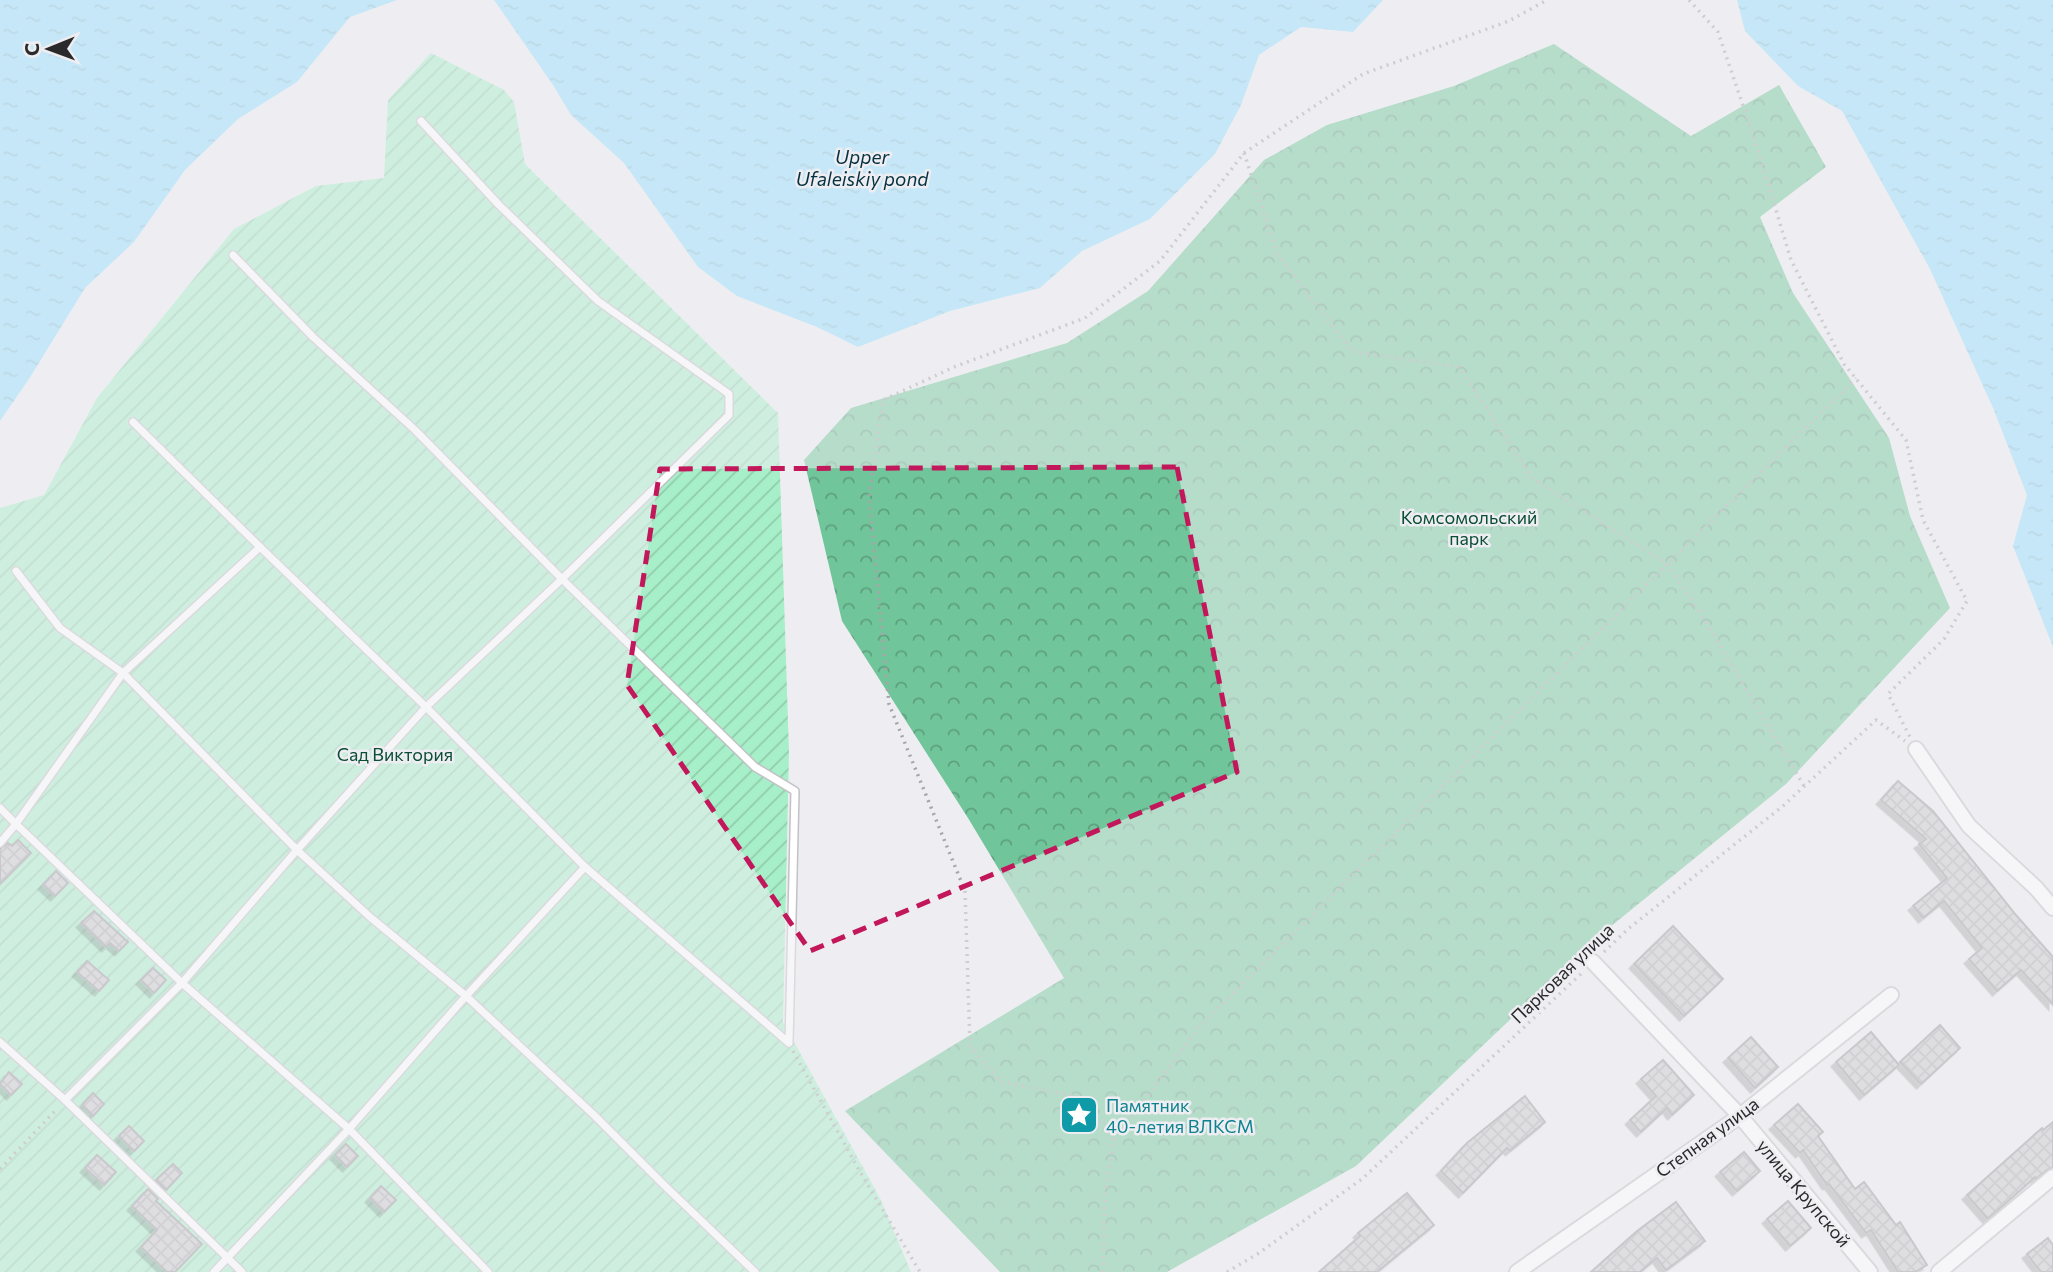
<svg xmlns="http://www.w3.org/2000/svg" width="2053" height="1272" font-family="Commissioner,sans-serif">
<defs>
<pattern id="forest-crowns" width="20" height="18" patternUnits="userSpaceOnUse" patternTransform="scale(1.75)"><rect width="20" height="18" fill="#71c59a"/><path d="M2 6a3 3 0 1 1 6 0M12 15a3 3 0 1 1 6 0" fill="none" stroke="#5da07e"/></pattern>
<pattern id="garden-furrows" width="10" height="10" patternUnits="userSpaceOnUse" patternTransform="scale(1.75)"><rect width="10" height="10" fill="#a7efc8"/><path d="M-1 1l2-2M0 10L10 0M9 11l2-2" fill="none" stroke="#90cdac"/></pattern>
<pattern id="water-ripples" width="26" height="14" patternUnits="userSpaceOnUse" patternTransform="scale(1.75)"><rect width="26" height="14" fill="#96defc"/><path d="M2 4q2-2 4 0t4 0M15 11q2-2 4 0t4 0" fill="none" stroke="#81bfd8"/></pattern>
<pattern id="building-cross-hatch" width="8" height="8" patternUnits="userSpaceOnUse" patternTransform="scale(1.75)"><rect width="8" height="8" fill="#c9c7cb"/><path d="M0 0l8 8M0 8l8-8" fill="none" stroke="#adabae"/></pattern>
<filter id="shadow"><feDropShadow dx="-4.5" dy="4.5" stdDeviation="0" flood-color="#0004"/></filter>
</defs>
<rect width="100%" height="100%" fill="#eeeef2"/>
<path fill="url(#forest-crowns)" d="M 1554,44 L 1691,136 L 1779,85 L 1826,167 L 1760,217 L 1793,293 L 1889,438 L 1910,516 L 1950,608 L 1786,784 L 1594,940 L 1356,1166 L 1167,1272 L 1000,1272 L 845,1111 L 1064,978 L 968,818 L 842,621 L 804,460 L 851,408 L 1067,343 L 1148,291 L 1264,160 L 1327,125 L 1454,86 Z"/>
<path fill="url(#garden-furrows)" d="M 431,53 L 504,90 L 514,102 L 525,164 L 778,413 L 789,753 L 783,1022 L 880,1198 L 911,1272 L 0,1272 L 0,508 L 44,495 L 97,398 L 234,229 L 316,186 L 384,178 L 388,100 Z"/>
<g fill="url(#water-ripples)">
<path d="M 0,0 L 397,0 L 350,17 L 297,82 L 238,119 L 185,170 L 134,242 L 85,288 L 29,379 L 0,421 Z"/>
<path d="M 494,0 L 1383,0 L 1353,32 L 1301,27 L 1259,55 L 1241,105 L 1215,154 L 1150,219 L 1082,251 L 1040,288 L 950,311 L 858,347 L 817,327 L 737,296 L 698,267 L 624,163 L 571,115 L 553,85 Z"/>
<path d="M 1737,0 L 2053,0 L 2053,647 L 2013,546 L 2027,495 L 1993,408 L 1930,269 L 1842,111 L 1798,86 L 1745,31 Z"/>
</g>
<g fill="url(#building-cross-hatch)" stroke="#9c9a9e" stroke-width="2" filter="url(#shadow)">
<path d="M 1898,781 L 1933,811 L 2016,915 L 2053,957 L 2053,1005 L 2021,970 L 1997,991 L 1969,959 L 1982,948 L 1944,901 L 1923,918 L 1913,906 L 1947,878 L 1919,844 L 1926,839 L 1881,800 Z"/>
<path d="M 18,840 L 31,853 L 0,884 L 0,849 L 8,843 L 12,846 Z"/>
<path d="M 56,871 L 68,883 L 55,896 L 43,885 Z"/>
<path d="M 94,911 L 128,942 L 119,951 L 110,943 L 106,947 L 81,923 Z"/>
<path d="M 1673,926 L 1723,979 L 1684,1016 L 1634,964 Z"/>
<path d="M 87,961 L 109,980 L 99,991 L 77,972 Z"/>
<path d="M 153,968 L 166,980 L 154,993 L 141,980 Z"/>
<path d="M 1940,1025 L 1960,1048 L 1921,1084 L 1900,1062 Z"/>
<path d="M 1871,1032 L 1899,1065 L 1864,1095 L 1836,1062 Z"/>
<path d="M 1751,1037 L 1778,1067 L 1755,1088 L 1728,1058 Z"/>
<path d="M 1663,1060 L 1694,1095 L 1672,1115 L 1667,1108 L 1641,1132 L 1630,1120 L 1656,1096 L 1641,1079 Z"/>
<path d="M 9,1072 L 22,1084 L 11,1095 L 0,1084 Z"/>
<path d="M 93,1093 L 104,1104 L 93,1116 L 82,1105 Z"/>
<path d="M 1525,1096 L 1545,1122 L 1510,1151 L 1507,1148 L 1463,1193 L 1441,1171 L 1467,1143 Z"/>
<path d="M 1798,1104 L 1823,1132 L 1818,1136 L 1855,1189 L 1864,1182 L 1896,1225 L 1900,1222 L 1927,1265 L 1915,1272 L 1898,1272 L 1871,1230 L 1866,1233 L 1829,1184 L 1827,1185 L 1803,1150 L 1800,1153 L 1774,1125 Z"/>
<path d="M 2053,1122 L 2053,1168 L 2047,1170 L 2036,1179 L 2035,1177 L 1988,1219 L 1967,1195 L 2042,1128 L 2043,1130 Z"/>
<path d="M 129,1126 L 144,1141 L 134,1151 L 119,1136 Z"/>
<path d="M 346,1144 L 358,1156 L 347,1167 L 335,1155 Z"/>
<path d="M 1744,1152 L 1760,1171 L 1737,1191 L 1720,1172 Z"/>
<path d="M 97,1155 L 116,1172 L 104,1185 L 85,1168 Z"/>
<path d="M 173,1164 L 182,1173 L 166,1190 L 156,1180 Z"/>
<path d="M 381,1186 L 396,1200 L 384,1212 L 370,1198 Z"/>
<path d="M 148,1189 L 158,1199 L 156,1201 L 202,1244 L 175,1272 L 167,1272 L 141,1247 L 157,1230 L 132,1206 Z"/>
<path d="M 1407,1193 L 1434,1225 L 1377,1272 L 1319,1272 L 1360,1236 L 1358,1233 Z"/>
<path d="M 1788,1201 L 1811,1228 L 1790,1246 L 1767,1219 Z"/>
<path d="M 1676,1202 L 1705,1241 L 1666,1270 L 1657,1258 L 1640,1272 L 1591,1272 L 1637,1231 Z"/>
<path d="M 2048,1238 L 2053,1245 L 2053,1272 L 2041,1272 L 2027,1254 Z"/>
</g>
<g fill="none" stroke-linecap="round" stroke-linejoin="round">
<defs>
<g id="lane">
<path d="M 260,547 L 426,707 L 585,867"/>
<path d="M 16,571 L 60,628 L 123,673 L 297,850 L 370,917 L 466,996 L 594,1115 L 664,1185 L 755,1272"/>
<path d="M 0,808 L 16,824"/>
<path d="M 16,824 L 123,673 L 260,547 L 133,422"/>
<path d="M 0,843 L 16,824 L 182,983 L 349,1129 L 488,1272"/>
<path d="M 0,1042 L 65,1100 L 242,1272"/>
<path d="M 65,1100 L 182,983 L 297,850 L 426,707 L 562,579 L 729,415 L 729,394 L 598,301 L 499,205 L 421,121"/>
<path d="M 214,1272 L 349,1129 L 466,996 L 585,867 L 789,1043 L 795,791 L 755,767 L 562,579 L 415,430 L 313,337 L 233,255"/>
</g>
<g id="street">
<path d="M 1916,749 L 1969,826 L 2036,888 L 2053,908"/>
<path d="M 1593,962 L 1740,1116 L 1870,1272"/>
<path d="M 1517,1272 L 1740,1116 L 1891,995"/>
<path d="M 1939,1272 L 2053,1177"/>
</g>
</defs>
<use href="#lane" stroke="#c2c2c6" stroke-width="10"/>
<use href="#street" stroke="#c2c2c6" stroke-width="18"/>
<g stroke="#a6a6a9" stroke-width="3.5" stroke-dasharray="2 5" stroke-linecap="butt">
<path d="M 1689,0 L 1718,32 L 1757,147 L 1791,260 L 1844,364 L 1906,440 L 1923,520 L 1967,601 L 1944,639 L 1888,694 L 1910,737"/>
<path d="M 1244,153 L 1277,254 L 1353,352 L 1459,367 L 1532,478 L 1667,564 L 1699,611 L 1804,786"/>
<path d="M 1604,952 L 1628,929 L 1783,806 L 1876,720 L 1905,741"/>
<path d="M 793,1051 L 859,1170 L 920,1272"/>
<path d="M 1114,1140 L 1201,1025 L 1856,378"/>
<path d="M 0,1169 L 57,1109"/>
<path d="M 1103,1272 L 1105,1192 L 1114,1140 L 1081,1097 L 1001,1082 L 970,1046 L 965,891 L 889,704 L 869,497 L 883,400 L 954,367 L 1085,318 L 1160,261 L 1244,153 L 1363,74 L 1509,21 L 1547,0"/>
<path d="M 1227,1272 L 1259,1253 L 1362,1179 L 1583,972"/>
</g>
<use href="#lane" stroke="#fff" stroke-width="7"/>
<use href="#street" stroke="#fff" stroke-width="14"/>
</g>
<path d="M0 0H2053V1272H0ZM 1177,467 L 1237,772 L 810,951 L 627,685 L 660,469 Z" fill="#eeeef2" fill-opacity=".55" fill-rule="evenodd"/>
<path fill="none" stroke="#c2185b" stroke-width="5" stroke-dasharray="14 9" stroke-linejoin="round" d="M 1177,467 L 1237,772 L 810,951 L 627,685 L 660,469 Z"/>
<defs>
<symbol id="sight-square" viewBox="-11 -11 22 22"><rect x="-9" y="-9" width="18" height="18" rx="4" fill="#0f9aa8" stroke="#eeeef2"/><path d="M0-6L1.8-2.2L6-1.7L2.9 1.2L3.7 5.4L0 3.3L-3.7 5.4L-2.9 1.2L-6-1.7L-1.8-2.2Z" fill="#fff"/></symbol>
</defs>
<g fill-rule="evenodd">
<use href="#sight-square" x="1057" y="1093" width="44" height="44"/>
</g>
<g text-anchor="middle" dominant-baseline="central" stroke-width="5" stroke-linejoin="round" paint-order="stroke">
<g font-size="18" fill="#0a4e33" stroke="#eeeef2">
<text x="1469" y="517">Комсомольский<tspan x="1469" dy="21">парк</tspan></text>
<text x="395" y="754">Сад Виктория</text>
</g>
<g font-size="18" fill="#2a2a2c" stroke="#eeeef2">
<text transform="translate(1562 973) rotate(-44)">Парковая улица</text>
<text transform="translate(1707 1137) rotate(-36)">Степная улица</text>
<text transform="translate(1804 1193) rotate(50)">улица Крупской</text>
</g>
<g font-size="18" fill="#0d838f" stroke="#eeeef2" text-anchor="start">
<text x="1106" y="1105">Памятник<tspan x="1106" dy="21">40-летия ВЛКСМ</tspan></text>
</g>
<g font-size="19" font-style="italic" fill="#053242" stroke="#eeeef2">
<text x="862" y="156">Upper<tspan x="862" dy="22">Ufaleiskiy pond</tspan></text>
</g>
</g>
<g transform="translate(49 49) rotate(269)" stroke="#eeeef2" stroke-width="5" paint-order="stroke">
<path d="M0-5L12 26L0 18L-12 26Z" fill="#2a2a2c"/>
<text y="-10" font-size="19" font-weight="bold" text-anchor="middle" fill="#2a2a2c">С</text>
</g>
</svg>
